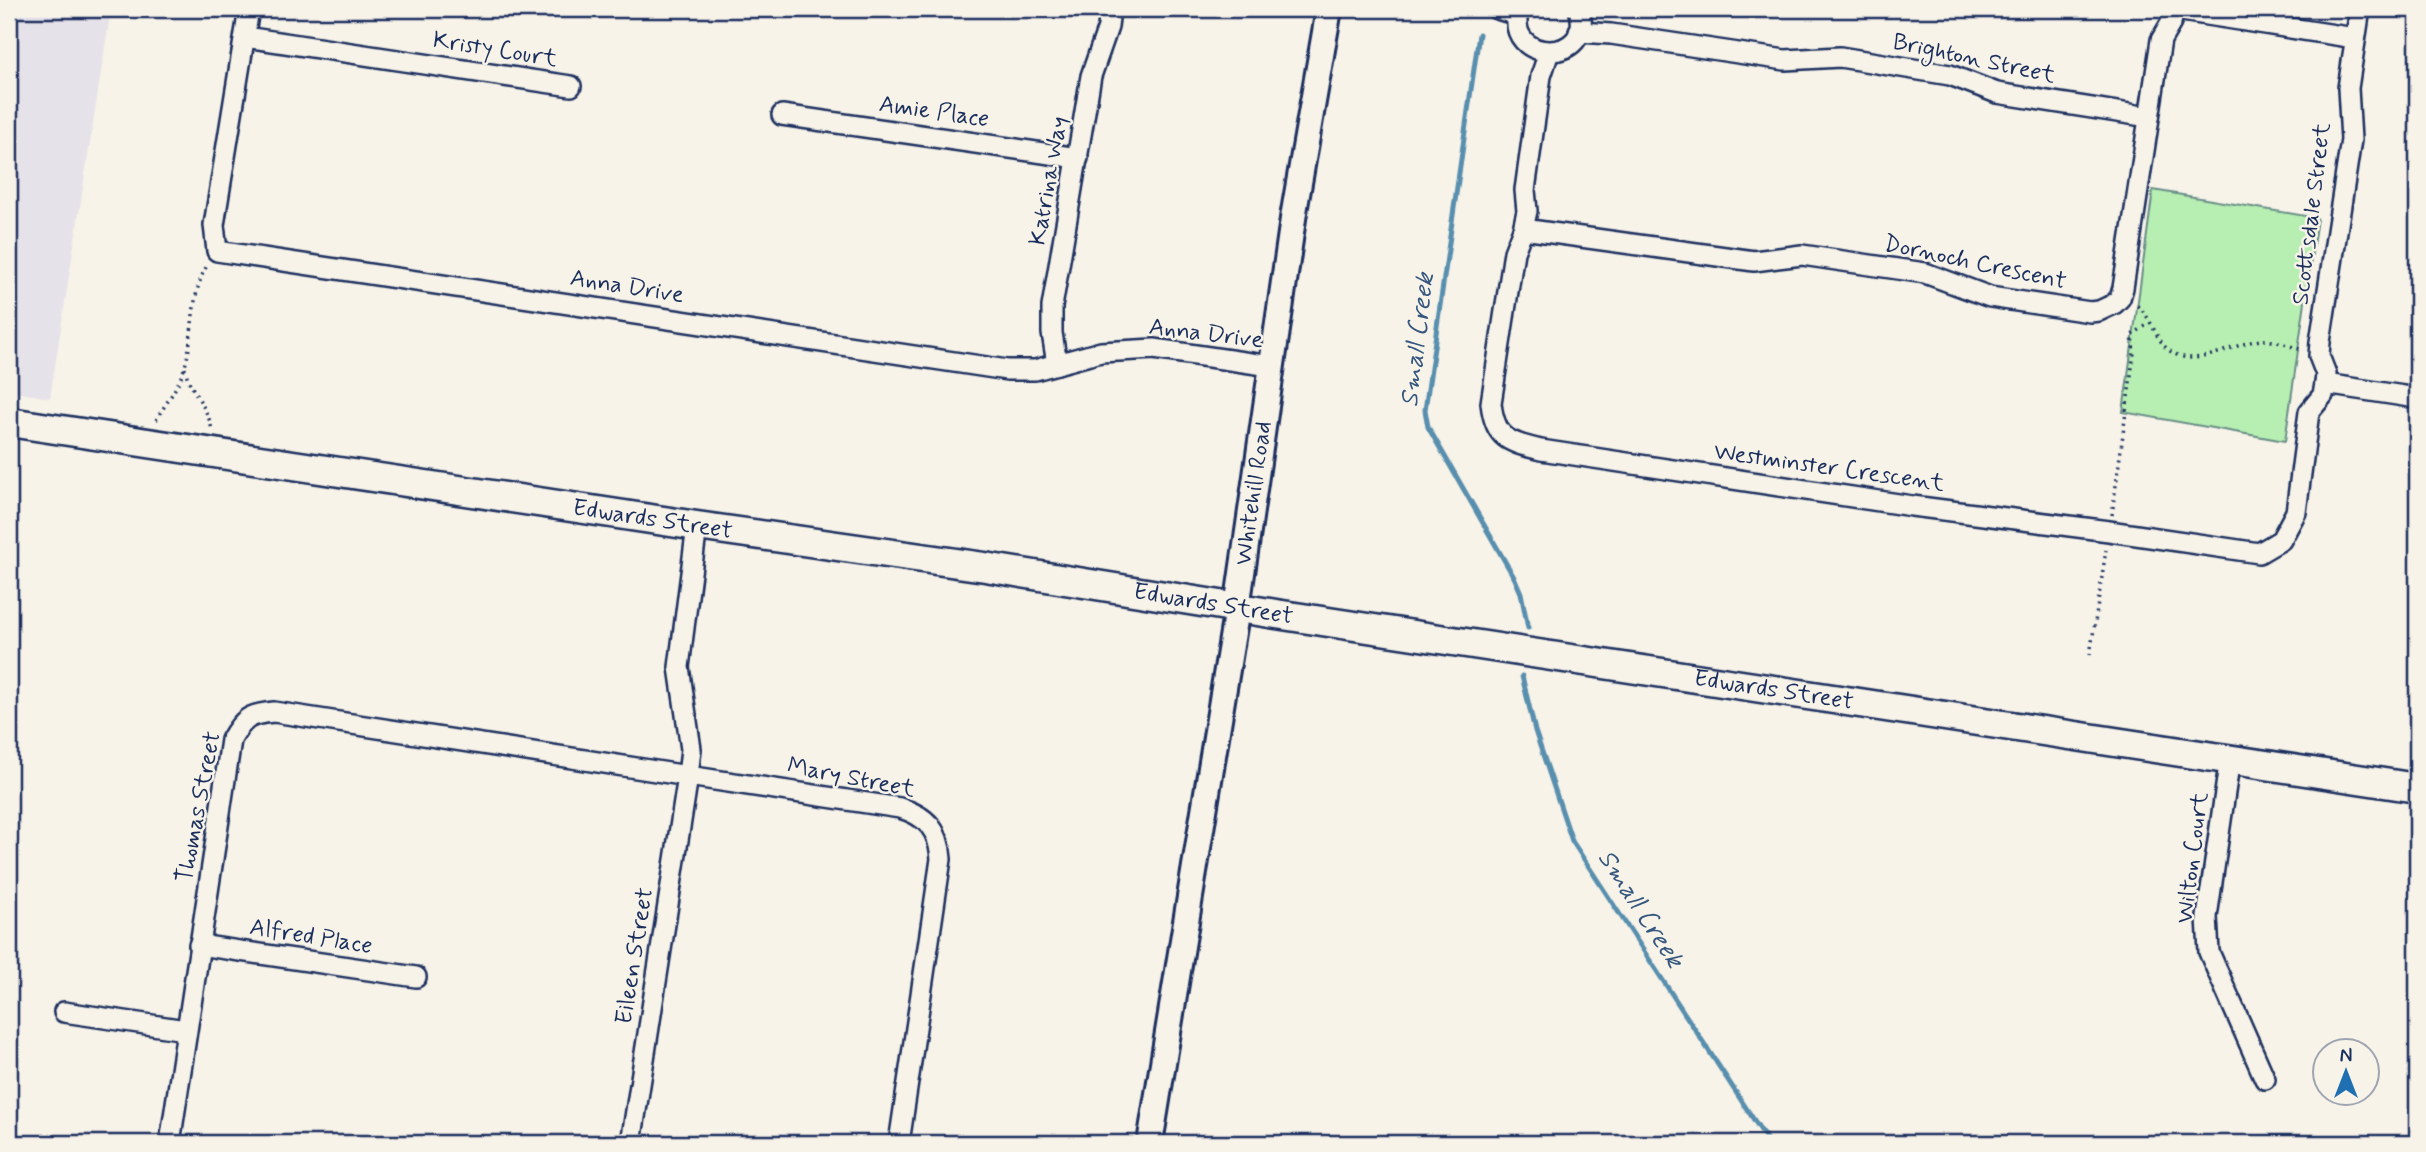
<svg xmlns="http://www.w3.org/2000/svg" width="2426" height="1152" font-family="Mynerve,sans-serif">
<rect width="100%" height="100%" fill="#f7f3e8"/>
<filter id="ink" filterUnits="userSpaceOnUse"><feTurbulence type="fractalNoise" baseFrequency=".0143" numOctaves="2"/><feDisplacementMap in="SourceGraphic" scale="14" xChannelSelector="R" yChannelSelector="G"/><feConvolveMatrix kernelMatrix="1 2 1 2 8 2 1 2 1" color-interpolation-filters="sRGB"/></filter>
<g filter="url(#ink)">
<path fill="#e6e2e9" d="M 9,9 L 111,9 L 50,398 L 9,391 Z"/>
<path fill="#b7eeb1" stroke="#698e88" stroke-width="2" d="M 2153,190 L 2317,218 L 2285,441 L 2123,412 Z"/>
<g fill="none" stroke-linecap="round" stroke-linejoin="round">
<g stroke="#598eae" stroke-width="5">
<path d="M 1479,34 L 1425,410 L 1428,427 L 1515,579 L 1521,593 L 1528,628"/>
<path d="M 1522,676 L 1535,731 L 1572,841 L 1769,1143"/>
</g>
<defs>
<g id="minor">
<path d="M 249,9 L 214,225 L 217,251 L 1007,370 L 1035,370 L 1101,352 L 1154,349 L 1271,366"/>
<path d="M 1497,9 L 1517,15"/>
<path d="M 1519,9 C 1502,65 1597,65 1579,9"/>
<path d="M 2175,10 L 2355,38"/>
<path d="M 1579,32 L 1611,34 L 1785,60 L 1840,57 L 1950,75 L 1997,93 L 2149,117"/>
<path d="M 245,37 L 571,86"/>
<path d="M 1549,52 L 1541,76 L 1525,190 L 1527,211 L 1523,229 L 1514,252 L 1491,403 C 1495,439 1508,442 1541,450 L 1912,506 L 2109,531 L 2259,553 L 2281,540 L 2296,512 L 2309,412 L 2323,395 L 2325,384 L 2417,398"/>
<path d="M 782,115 L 1078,158"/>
<path d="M 1523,229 L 1754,261 L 1802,255 L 1925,273 L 1990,297 L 2090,312 L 2099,311 L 2114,304 L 2120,298 L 2123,288 L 2161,40 L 2171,23 L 2174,9"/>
<path d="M 1057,364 L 1052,333 L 1052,307 L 1091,76 L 1108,27 L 1110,9"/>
<path d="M 2325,384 L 2326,374 L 2319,356 L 2320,342 L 2351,140 L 2348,88 L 2360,9"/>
<path d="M 697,526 L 679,667 L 691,749 L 688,776 L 900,808 C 927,816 939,830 941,859 L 899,1143"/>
<path d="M 2230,758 L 2207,917 L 2209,952 L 2265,1079"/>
<path d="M 199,945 L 416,977"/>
<path d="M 64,1012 L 186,1030"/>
<path d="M 170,1143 L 231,740 C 243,718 250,714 274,712 L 688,776 L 631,1143"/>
</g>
<g id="tertiary">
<path id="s1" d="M 1150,1143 L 1237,608 L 1294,212 L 1329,9"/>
</g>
<g id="secondary">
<path id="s2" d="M 9,422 L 697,526 L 985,567 L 1276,614 L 2417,788"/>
</g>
</defs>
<use href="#minor" stroke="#1b2f5e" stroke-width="24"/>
<use href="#tertiary" stroke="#1b2f5e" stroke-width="30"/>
<use href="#secondary" stroke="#1b2f5e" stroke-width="33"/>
<g stroke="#1b2f5e" stroke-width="3.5" stroke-dasharray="2 5" stroke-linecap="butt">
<path d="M 2137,306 C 2153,317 2155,343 2173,353 C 2201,369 2236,341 2263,340 C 2275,340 2289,346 2300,349"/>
<path d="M 185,368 C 189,391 209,407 212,431"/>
<path d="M 156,420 C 166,403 179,386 185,366 C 195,332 189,295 208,264"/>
<path d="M 2112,515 L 2134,353 L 2132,335 L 2150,323"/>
<path d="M 2090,655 L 2106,550"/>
</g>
<use href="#minor" stroke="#f7f3e8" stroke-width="19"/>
<use href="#tertiary" stroke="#f7f3e8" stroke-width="24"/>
<use href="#secondary" stroke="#f7f3e8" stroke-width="28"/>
</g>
</g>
<g text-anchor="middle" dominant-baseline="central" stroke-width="5" stroke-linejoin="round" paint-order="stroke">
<g font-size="24" fill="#1b2f5e" stroke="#f7f3e8">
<text transform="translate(495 50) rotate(9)">Kristy Court</text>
<text transform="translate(1974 59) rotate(12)">Brighton Street</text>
<text transform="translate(934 112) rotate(8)">Amie Place</text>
<text transform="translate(1049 181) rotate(-80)">Katrina Way</text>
<text transform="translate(2312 214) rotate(-83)">Scottsdale Street</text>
<text transform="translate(1975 263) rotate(12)">Dornoch Crescent</text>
<text transform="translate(627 287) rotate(9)">Anna Drive</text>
<text transform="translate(1206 334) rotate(7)">Anna Drive</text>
<text transform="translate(1829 468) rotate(8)">Westminster Crescent</text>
<text stroke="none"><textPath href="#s1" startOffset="658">Whitehill Road</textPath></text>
<text stroke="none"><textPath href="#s2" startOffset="651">Edwards Street</textPath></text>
<text stroke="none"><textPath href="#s2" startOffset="1218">Edwards Street</textPath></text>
<text stroke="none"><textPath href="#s2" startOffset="1785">Edwards Street</textPath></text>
<text transform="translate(851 778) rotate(11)">Mary Street</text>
<text transform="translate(199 807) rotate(-79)">Thomas Street</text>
<text transform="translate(2193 858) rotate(-83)">Wilton Court</text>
<text transform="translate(311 937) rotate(9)">Alfred Place</text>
<text transform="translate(635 956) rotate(-81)">Eileen Street</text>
</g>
<g font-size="26" font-style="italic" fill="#35577f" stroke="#f7f3e8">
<text transform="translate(1418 340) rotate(-83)">Small Creek</text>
<text transform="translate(1640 909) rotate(57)">Small Creek</text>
</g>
</g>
<rect width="2426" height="1152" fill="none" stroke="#f7f3e8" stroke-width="35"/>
<rect x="18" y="18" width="2391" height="1117" fill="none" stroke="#1b2f5e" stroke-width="2.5" filter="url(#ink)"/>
<g transform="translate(2346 1072)"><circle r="33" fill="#f7f3e8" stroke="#9fa5b1" stroke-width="2"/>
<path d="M0-5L12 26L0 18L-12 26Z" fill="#1f6fb2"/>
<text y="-10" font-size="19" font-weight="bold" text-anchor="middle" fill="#1b2f5e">N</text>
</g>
</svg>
